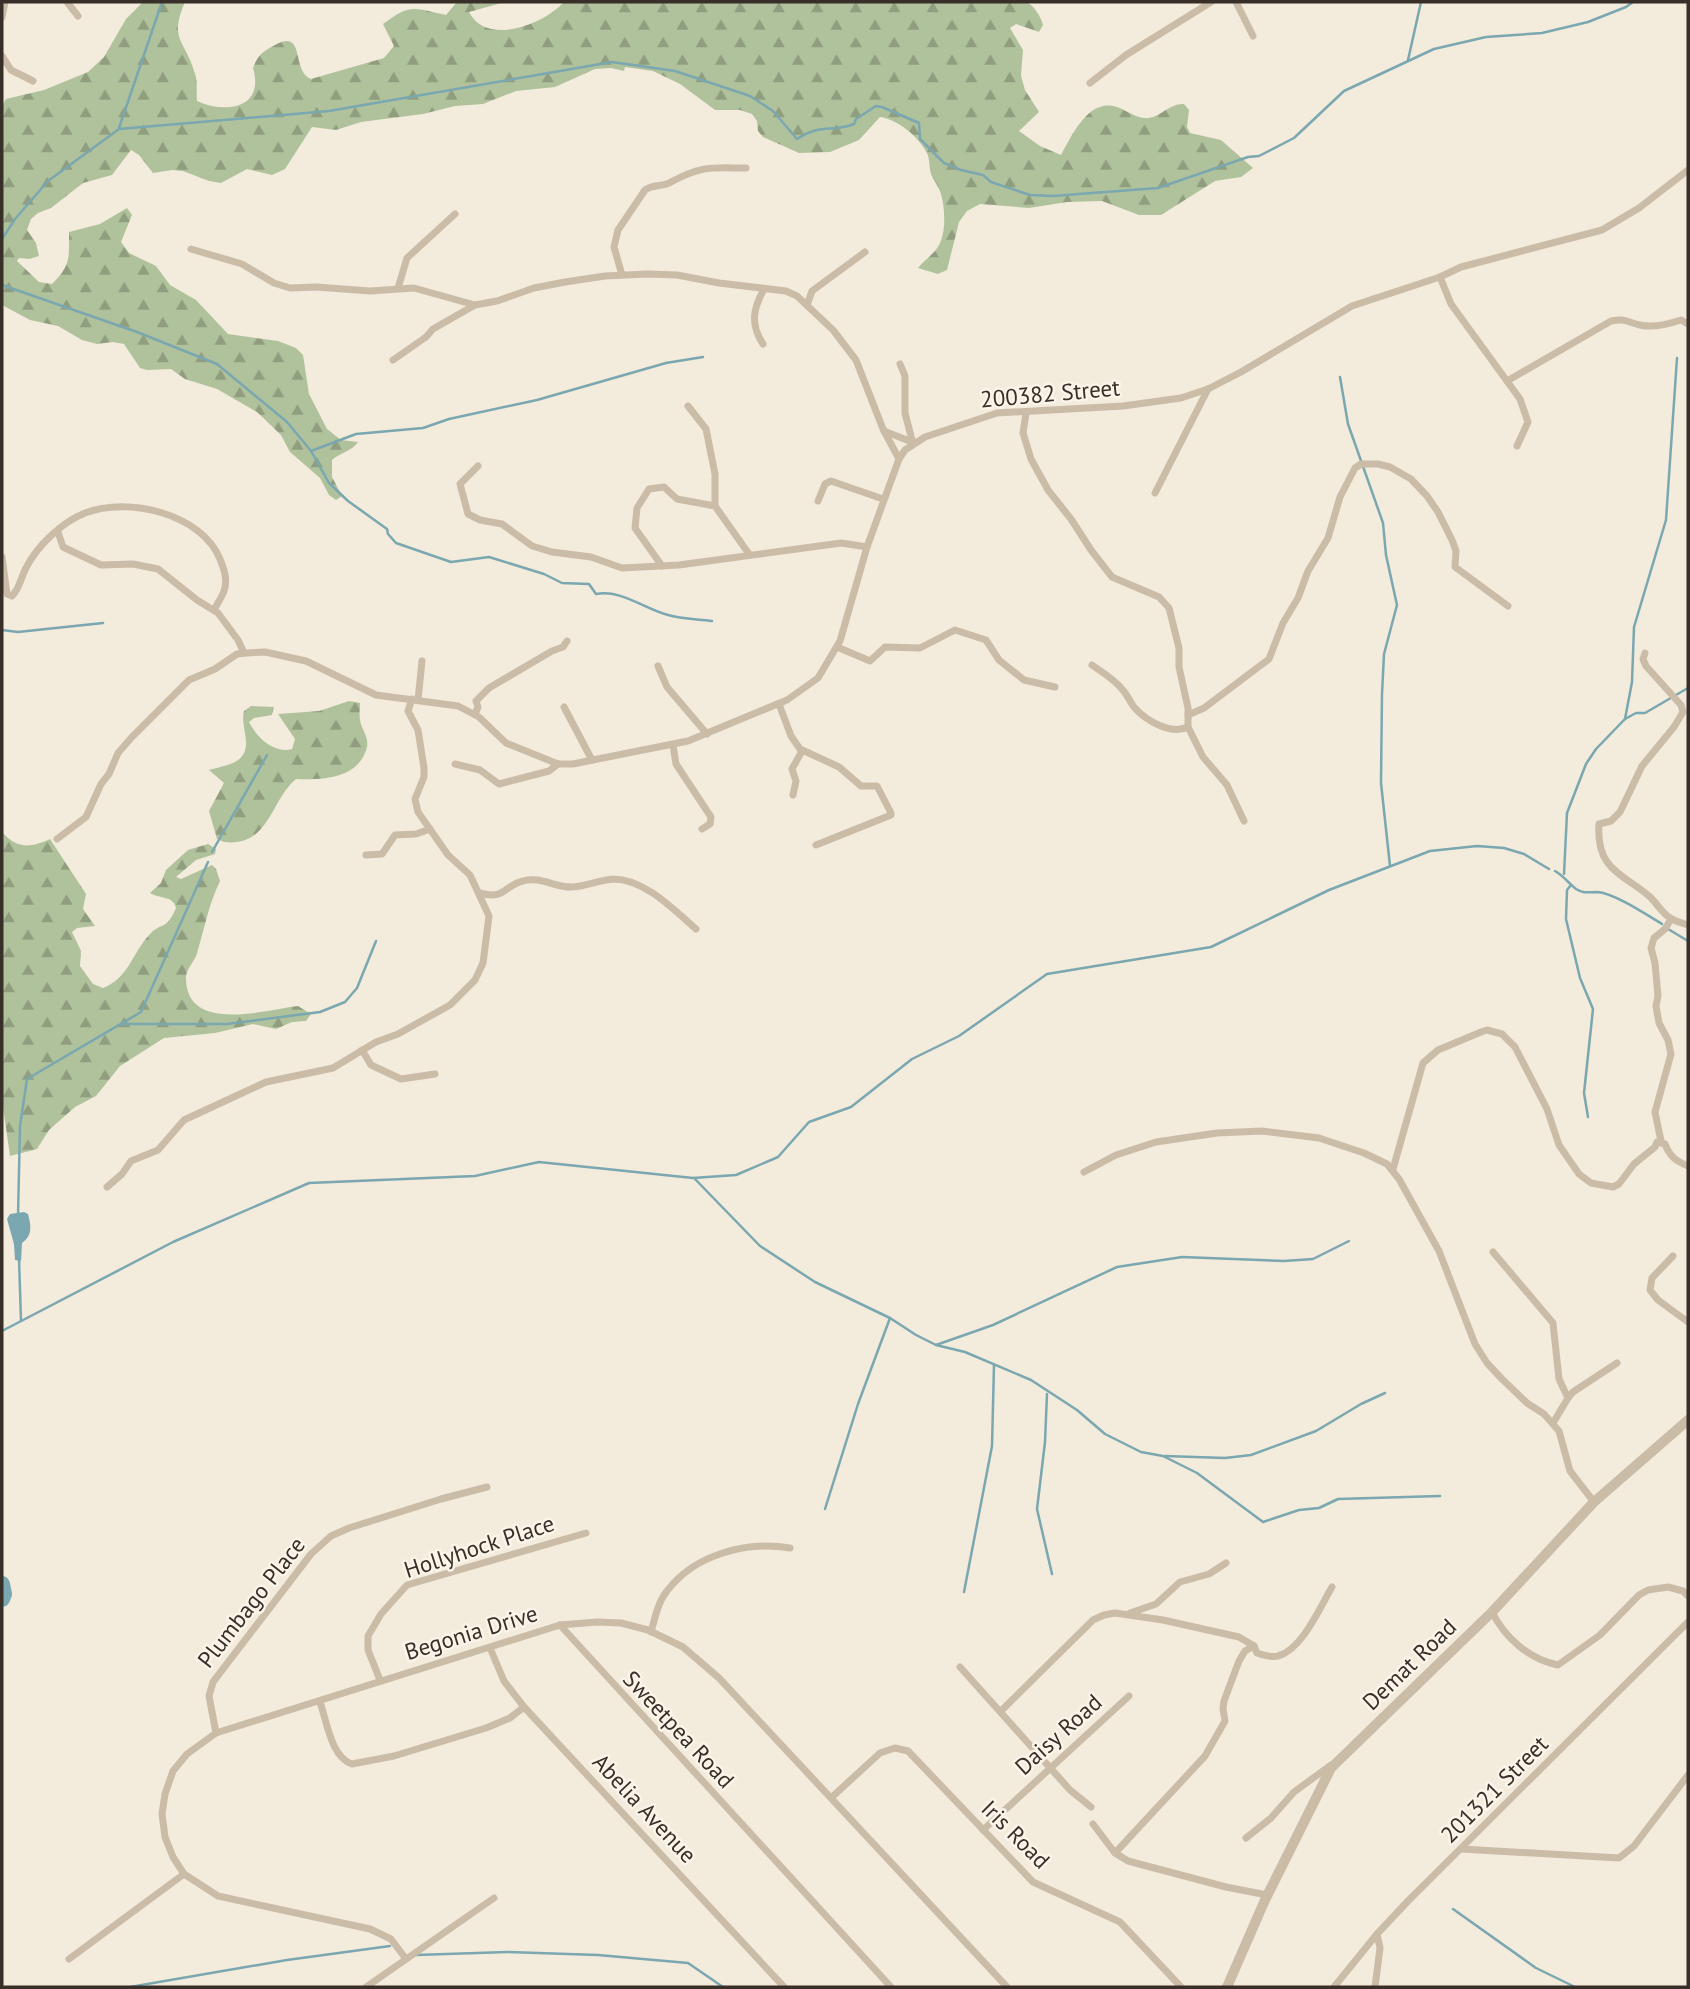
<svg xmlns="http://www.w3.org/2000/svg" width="1690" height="1989" font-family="'PT Sans',sans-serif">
<defs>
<pattern id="forest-firs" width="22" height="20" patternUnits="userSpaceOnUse" patternTransform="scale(1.75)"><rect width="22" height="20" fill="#b0c29c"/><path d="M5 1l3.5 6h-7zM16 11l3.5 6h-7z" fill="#909e7f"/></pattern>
</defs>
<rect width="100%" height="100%" fill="#f3ebdc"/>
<g fill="url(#forest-firs)">
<path d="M 143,2 L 185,2 C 168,41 186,40 195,74 C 198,82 196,93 197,101 C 225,114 265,109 253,68 C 258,55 262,52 275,45 C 306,28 291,72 311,79 L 384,58 L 394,46 L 383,24 C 411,3 413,8 446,15 L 457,2 L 505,2 L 469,12 C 487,47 544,24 564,2 L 1026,2 C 1034,5 1041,17 1043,25 L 1039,32 L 1016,24 L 1010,28 L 1023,50 L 1021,76 L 1025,90 L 1039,112 L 1019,131 L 1040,146 L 1061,155 C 1071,137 1087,101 1113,106 C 1124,108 1133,117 1144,118 C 1158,120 1169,103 1184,104 L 1189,110 L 1187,127 L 1190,133 L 1221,140 L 1253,168 L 1241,177 L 1215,181 L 1161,215 L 1139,215 L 1102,201 L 1067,202 L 1029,208 L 980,204 L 967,211 L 959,222 L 947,270 L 938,274 L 918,268 C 925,259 936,253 940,243 C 946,230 945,208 941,194 C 939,187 934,181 931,174 C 929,168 930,159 927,153 C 919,137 897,119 880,117 L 859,140 L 830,152 L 799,153 L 763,137 L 758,131 L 757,121 L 752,114 L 740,110 L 715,110 L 680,84 L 653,71 L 625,67 L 624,71 L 611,68 L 595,69 L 555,87 L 516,91 L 483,104 L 455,106 L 423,114 L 361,122 L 336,130 L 312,127 L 285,169 L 272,175 L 247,169 L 221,183 L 209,181 L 183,171 L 172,170 L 153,173 L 139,155 L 131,150 L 112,175 L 83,183 L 51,208 L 38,213 L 31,219 L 27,230 L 36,243 L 39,256 L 29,259 L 19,258 L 17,261 L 39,282 L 52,284 C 71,265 69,258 69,232 L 100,224 L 127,208 L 132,215 L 121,242 L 129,253 L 156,266 L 170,285 L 196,300 L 228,334 L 278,341 L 296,348 L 303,355 L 309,394 L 327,429 L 341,440 L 358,442 C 352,451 340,453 332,460 L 332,477 L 342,496 L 336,500 L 329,495 L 320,478 L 290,452 L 281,435 L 257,412 L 217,389 L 185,379 L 171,369 L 147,370 L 140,368 L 124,344 L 113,342 L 97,344 L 82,340 L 58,326 L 30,320 L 2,305 L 2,106 L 6,99 L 44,90 L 88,72 L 104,57 L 126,19 Z"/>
<path d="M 349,701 L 360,703 C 360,708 359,714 360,720 C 361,729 369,736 367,747 C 359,779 323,780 296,779 C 279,793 273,818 258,832 C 248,842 229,846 217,839 L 209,811 L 224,783 L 209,770 C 231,764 251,762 245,734 C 244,725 242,719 244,711 L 251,706 L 274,707 L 272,715 L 254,718 L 249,722 C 257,738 274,754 292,749 L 295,739 L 278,714 L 319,711 Z"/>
<path d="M 2,832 C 17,849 30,848 50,839 L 86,894 L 83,909 L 95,926 L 77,928 L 72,932 L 81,951 L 80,966 L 93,984 L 103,988 C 129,978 132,953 150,934 C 163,921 166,931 176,908 C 173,895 159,899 150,893 L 161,883 L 166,870 L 188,850 L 208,844 L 216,849 L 215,854 L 196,860 L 176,877 L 181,879 L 212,865 L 216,869 L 220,881 C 208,906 205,927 197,953 C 195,961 186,969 186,977 C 185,1034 264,1010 298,1006 L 311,1014 L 306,1021 L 292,1022 L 276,1029 L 253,1024 L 215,1033 L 164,1038 L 120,1066 L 96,1096 L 75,1107 L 49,1130 L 37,1149 L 10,1156 L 2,1100 Z"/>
</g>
<path fill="#7aa7b0" d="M 24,1212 L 28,1214 C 31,1226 33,1235 22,1243 L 21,1261 L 15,1260 L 14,1244 L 7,1219 L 10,1214 Z"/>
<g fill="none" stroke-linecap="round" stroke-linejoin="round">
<g stroke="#7aa7b0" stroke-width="2.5">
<path d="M 1408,60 L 1421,2"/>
<path d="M 119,128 L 162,2"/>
<path d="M 2,239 L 15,219 L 48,181 L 119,129 L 329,111 L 612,62 L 675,71 L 750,96 L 773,111 L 797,139 C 821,123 832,133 854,124 L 856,119 L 876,106 L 882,107 L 919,123 L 920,139 L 944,163 L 961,170 L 983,175 L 991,182 L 1030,195 L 1053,196 L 1158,188 L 1248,157 L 1259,156 L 1294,138 L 1344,91 L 1434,49 L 1486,37 L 1542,33 L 1588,22 L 1626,7 L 1633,2"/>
<path d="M 2,285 L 137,332 L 217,364 L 287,422 L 311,451 L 329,483 L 348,501 L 387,529 L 388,534 L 396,543 L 451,562 L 489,557 L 544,574 L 562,583 L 589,584 L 596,594 C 621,589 644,609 668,615 C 682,619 698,619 712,621"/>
<path d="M 1340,377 L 1348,424 L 1383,523 L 1386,555 L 1397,605 L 1384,654 L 1382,694 L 1381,783 L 1390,866"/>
<path d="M 311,451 L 356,434 L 423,428 L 449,419 L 537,400 L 666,363 L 703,357"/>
<path d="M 2,630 L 18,632 L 103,623"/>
<path d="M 1625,719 L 1632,682 L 1634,627 L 1666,520 L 1677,358"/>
<path d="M 212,852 L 267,755"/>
<path d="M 1555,871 C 1564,876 1568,883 1576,889 C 1584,894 1589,892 1597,892 C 1614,893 1647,915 1662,924"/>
<path d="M 1564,874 L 1567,813 L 1586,764 L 1596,749 L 1625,719 L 1636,713 L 1645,713 L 1688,688"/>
<path d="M 1571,885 L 1567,890 L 1566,919 L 1580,978 L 1593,1009 L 1584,1093 L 1588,1117"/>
<path d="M 1668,929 L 1688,941"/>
<path d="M 123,1024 L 227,1024 L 320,1012 L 345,1002 L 357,988 L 376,941"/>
<path d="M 694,1178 L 760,1246 L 815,1282 L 890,1318 L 916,1335 L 936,1345 L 965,1352 L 1031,1380 L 1077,1410 L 1105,1434 L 1141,1452 L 1163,1456 L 1197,1473 L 1263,1522 L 1299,1510 L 1319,1508 L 1338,1499 L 1440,1496"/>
<path d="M 18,1216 L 20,1126 L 27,1079 L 141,1012 L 208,862"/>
<path d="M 19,1258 L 21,1321"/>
<path d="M 2,1331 L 173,1242 L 309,1183 L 475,1176 L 539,1162 L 693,1178 L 736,1175 L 778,1157 L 809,1122 L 851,1107 L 912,1059 L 959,1036 L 1047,974 L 1211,947 L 1329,890 L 1430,851 L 1477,846 L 1504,848 L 1524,854 L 1549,869"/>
<path d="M 936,1345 L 993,1325 L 1117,1267 L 1182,1257 L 1284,1261 L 1313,1259 L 1349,1241"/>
<path d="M 1047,1394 L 1045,1442 L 1037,1509 L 1052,1574"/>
<path d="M 1165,1456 L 1225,1458 L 1251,1455 L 1316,1431 L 1361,1404 L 1385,1393"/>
<path d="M 825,1509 L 858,1404 L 890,1318"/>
<path d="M 964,1592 L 992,1446 L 994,1365"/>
<path d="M 1453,1909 L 1536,1968 L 1575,1987"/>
<path d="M 416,1955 L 507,1952 L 598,1955 L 688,1963 L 723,1987"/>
<path d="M 130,1987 L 287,1960 L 390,1946"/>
</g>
<path stroke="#7aa7b0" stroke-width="16" d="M 2,1584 L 4,1594 L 2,1599"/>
<g stroke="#cbbca8" stroke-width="7">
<path d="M 67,2 L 78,16"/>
<path d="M 1236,2 L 1253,36"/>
<path d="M 2,17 L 5,2"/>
<path d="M 2,56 L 11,70 L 33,81"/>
<path d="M 1090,83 L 1126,55 L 1211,2"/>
<path d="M 191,249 L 242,264 L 274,283 L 290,288 L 316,287 L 370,291 L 414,288 L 475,305 L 497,301 L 534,288 L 565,282 L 605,276 L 647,274 L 677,275 L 719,283 L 786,291 L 797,296 L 833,330 L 856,360 L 883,429 L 899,459"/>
<path d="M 622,275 L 614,247 L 618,230 L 645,190 C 653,184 663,187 671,182 C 702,165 712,168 746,168"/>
<path d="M 1440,277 L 1451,304 L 1520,399 L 1528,422 L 1517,446"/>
<path d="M 398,288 L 407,258 L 455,214"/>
<path d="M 807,305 L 812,291 L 865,252"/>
<path d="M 763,344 C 750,324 753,309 764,289"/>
<path d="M 393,360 L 426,337 L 433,329 L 475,305"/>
<path d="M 900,364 L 905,376 L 905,413 L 912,440"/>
<path d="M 1507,381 L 1611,321 C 1626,318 1626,322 1640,325 C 1652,328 1669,324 1681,320 L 1688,324"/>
<path d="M 688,406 L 706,429 L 715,474 L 715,506 L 749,554"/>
<path d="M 1026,413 L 1023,433 L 1031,459 L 1048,490 L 1071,519 L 1091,550 L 1112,577 L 1159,597 L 1169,608 L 1179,648 L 1179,667 L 1188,708 L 1188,727 L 1203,757 L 1227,785 L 1244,821"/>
<path d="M 884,431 L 912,442"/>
<path d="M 478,466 L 460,484 L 468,514 L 480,520 L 502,524 L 532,546 L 552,552 L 591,557 L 622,568 L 679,565 L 841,543 L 867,547"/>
<path d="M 1155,493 L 1208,389"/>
<path d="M 818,501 L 825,484 L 831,481 L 883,499"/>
<path d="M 58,532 L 63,547 L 101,565 L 133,564 L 158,569 L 197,600 L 218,613 L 238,640 L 244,653"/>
<path d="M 2,557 L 7,594 L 12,596 C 20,588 21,577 26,568 C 37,546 62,522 85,513 C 128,496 202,514 220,559 C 224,569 228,580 224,591 C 222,597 217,604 214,610"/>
<path d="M 662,566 L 635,528 L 637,508 L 649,489 L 664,487 L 677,499 L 715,506"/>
<path d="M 837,647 L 870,661 L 885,647 L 920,648 L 955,630 L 986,640 L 999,660 L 1024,680 L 1055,687"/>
<path d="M 1645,653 L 1643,659 L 1646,666 L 1681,705 L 1683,712 L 1674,727 L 1642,766 L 1620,812 L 1611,821 L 1599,824 C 1596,869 1621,873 1649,896 C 1657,903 1663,915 1672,919 C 1677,922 1683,923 1688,925"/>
<path d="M 1092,665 C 1102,672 1114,679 1122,689 C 1127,694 1130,702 1134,707 C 1146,721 1171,735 1188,727"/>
<path d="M 658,666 L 667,687 L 707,734"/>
<path d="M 418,700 L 422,661"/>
<path d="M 779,704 L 791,736 L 800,749 L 839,767 L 861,786 L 877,786 L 891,813 L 891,815 L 816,845"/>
<path d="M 564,707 L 592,760"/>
<path d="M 475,714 L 478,707 L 476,701 L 489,688 L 552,651 L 563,647 L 567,641"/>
<path d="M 1188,715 L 1204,708 L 1269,659 L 1283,623 L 1298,598 L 1308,571 L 1328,538 L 1340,497 L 1355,468 L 1361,464 L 1378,464 L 1390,467 L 1411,479 L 1427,496 L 1438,512 L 1452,540 L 1456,551 L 1455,567 L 1508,606"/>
<path d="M 673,745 L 676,764 L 711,817 L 710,824 L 702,829"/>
<path d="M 455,764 L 480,770 L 499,784 L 549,771 L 558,764"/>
<path d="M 793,795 L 796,781 L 792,769 L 802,751"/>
<path d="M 57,839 L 86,817 L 101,784 L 109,774 L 118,753 L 132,737 L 189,680 L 215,669 L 237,654 L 247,653 L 265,652 L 306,661 L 376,695 L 458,706 L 479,717 L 506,743 L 558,764 L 573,764 L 688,741 L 787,700 L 818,678 L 840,641 L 867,547 L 899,459 L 905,450 L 925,437 L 997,413 L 1123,406 L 1181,398 L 1208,389 L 1241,372 L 1352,306 L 1440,277 L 1461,267 L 1602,230 L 1639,208 L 1688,170"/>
<path d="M 366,855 L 382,854 L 395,835 L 416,834 L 430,829"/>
<path d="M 479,893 C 507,900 502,886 523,881 C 540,876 554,887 571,887 C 585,887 599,880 613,879 C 645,879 674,910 696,929"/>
<path d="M 362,1050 L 371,1065 L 401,1079 L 435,1074"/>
<path d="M 1661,1141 L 1655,1112 L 1671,1054 L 1668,1040 L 1659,1023 L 1656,1006 L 1658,996 L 1655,963 L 1651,948 L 1654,938 L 1665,929 L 1671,919"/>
<path d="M 1393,1169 L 1423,1063 L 1438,1050 L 1481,1032 L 1487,1030 L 1502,1034 L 1515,1047 L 1547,1109 L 1559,1145 L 1579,1174 L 1591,1183 L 1613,1187 L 1619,1184 L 1634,1164 L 1655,1147 L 1657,1142 L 1665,1144 C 1670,1157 1676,1161 1688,1166"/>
<path d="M 1084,1172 L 1116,1155 L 1156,1142 L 1217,1133 L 1262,1131 L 1319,1138 L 1364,1153 L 1387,1164 L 1399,1179 L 1439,1251 L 1475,1344 L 1487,1363 L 1502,1379 L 1527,1403 L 1544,1414 L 1559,1431 L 1570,1471 L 1594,1502"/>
<path d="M 107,1187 L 122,1174 L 131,1161 L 158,1150 L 184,1120 L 266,1082 L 333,1068 L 376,1042 L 398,1034 L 450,1005 L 475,980 L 483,963 L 489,916 L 470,875 L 448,855 L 418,812 L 415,799 L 424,777 L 424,768 L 418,730 L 408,711 L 412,699"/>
<path d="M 1493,1252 L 1553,1323 L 1559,1379 L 1568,1398"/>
<path d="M 1673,1256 L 1652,1278 L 1650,1290 L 1658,1300 L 1688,1322"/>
<path d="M 1553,1423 L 1568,1398 L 1573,1392 L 1617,1363"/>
<path d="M 1492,1612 C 1505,1638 1529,1659 1558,1665 L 1600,1635 L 1639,1595 L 1648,1590 L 1668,1587 L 1683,1591 L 1688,1596"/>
<path d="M 1130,1613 L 1156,1604 L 1180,1582 L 1209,1574 L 1226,1563"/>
<path d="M 560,1625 L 891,1987"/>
<path d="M 651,1632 C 655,1618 658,1602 667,1591 C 695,1554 747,1541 790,1548"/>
<path d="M 490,1648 L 504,1681 L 524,1707 L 784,1987"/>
<path d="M 960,1667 L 1070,1790 L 1091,1807"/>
<path d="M 380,1680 L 368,1650 L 368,1636 L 381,1614 L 407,1585 L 586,1533"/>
<path d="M 320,1702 C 327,1722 331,1757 352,1764 L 394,1756 L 486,1728 L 510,1718 L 524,1707"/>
<path d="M 1001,1711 L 1093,1620 L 1104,1615 L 1115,1613 L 1163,1620 L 1239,1637 L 1254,1646 L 1257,1653 C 1264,1655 1271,1658 1278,1656 C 1302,1650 1320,1607 1332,1587"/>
<path d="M 216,1733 L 209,1696 L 213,1682 L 311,1554 L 331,1536 L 349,1528 L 441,1499 L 487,1487"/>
<path d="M 832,1797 L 880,1753 L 895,1748 L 908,1751 L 1033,1882 L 1120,1922 L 1181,1987"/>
<path d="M 1093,1824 L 1115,1853 L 1128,1861 L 1226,1887 L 1267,1895"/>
<path d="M 983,1830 L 1129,1696"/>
<path d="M 1246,1838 L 1271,1818 L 1294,1792 L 1331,1765"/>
<path d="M 1461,1849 L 1619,1858 L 1634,1846 L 1688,1775"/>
<path d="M 1115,1853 L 1205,1756 L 1225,1721 L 1223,1709 L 1224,1701 L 1239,1661 L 1245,1651 L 1254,1646"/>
<path d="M 69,1959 L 184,1874"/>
<path d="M 406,1959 L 391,1939 L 370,1929 L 218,1896 L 184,1874 L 173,1857 L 165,1837 L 162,1814 L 165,1794 L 173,1771 L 187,1754 L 216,1733 L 560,1625 L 597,1622 L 621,1623 L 648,1630 L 683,1647 L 719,1678 L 1007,1987"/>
<path d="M 366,1987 L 494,1898"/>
<path d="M 1334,1987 L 1377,1934 L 1408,1901 L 1688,1622"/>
<path d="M 1375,1987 L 1380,1948 L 1377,1934"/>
</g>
<path stroke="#cbbca8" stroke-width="10" d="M 1227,1987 L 1265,1900 L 1331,1768 L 1492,1612 L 1594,1502 L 1688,1420"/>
</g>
<g text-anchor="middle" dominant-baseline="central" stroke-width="5" stroke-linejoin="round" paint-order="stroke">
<g font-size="23" fill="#382f28" stroke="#faf4e9">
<text transform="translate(1050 393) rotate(-5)">200382 Street</text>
<text transform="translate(479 1546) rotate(-18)">Hollyhock Place</text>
<text transform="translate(251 1602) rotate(-52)">Plumbago Place</text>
<text transform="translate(471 1632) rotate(-17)">Begonia Drive</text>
<text transform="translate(1409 1664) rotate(-44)">Demat Road</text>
<text transform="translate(679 1729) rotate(47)">Sweetpea Road</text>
<text transform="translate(1058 1734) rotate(-42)">Daisy Road</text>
<text transform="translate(1494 1789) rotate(-45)">201321 Street</text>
<text transform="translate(645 1808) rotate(47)">Abelia Avenue</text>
<text transform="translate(1016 1834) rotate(45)">Iris Road</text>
</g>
</g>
<rect width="1690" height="1989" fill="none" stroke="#382f28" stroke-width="7"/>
</svg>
